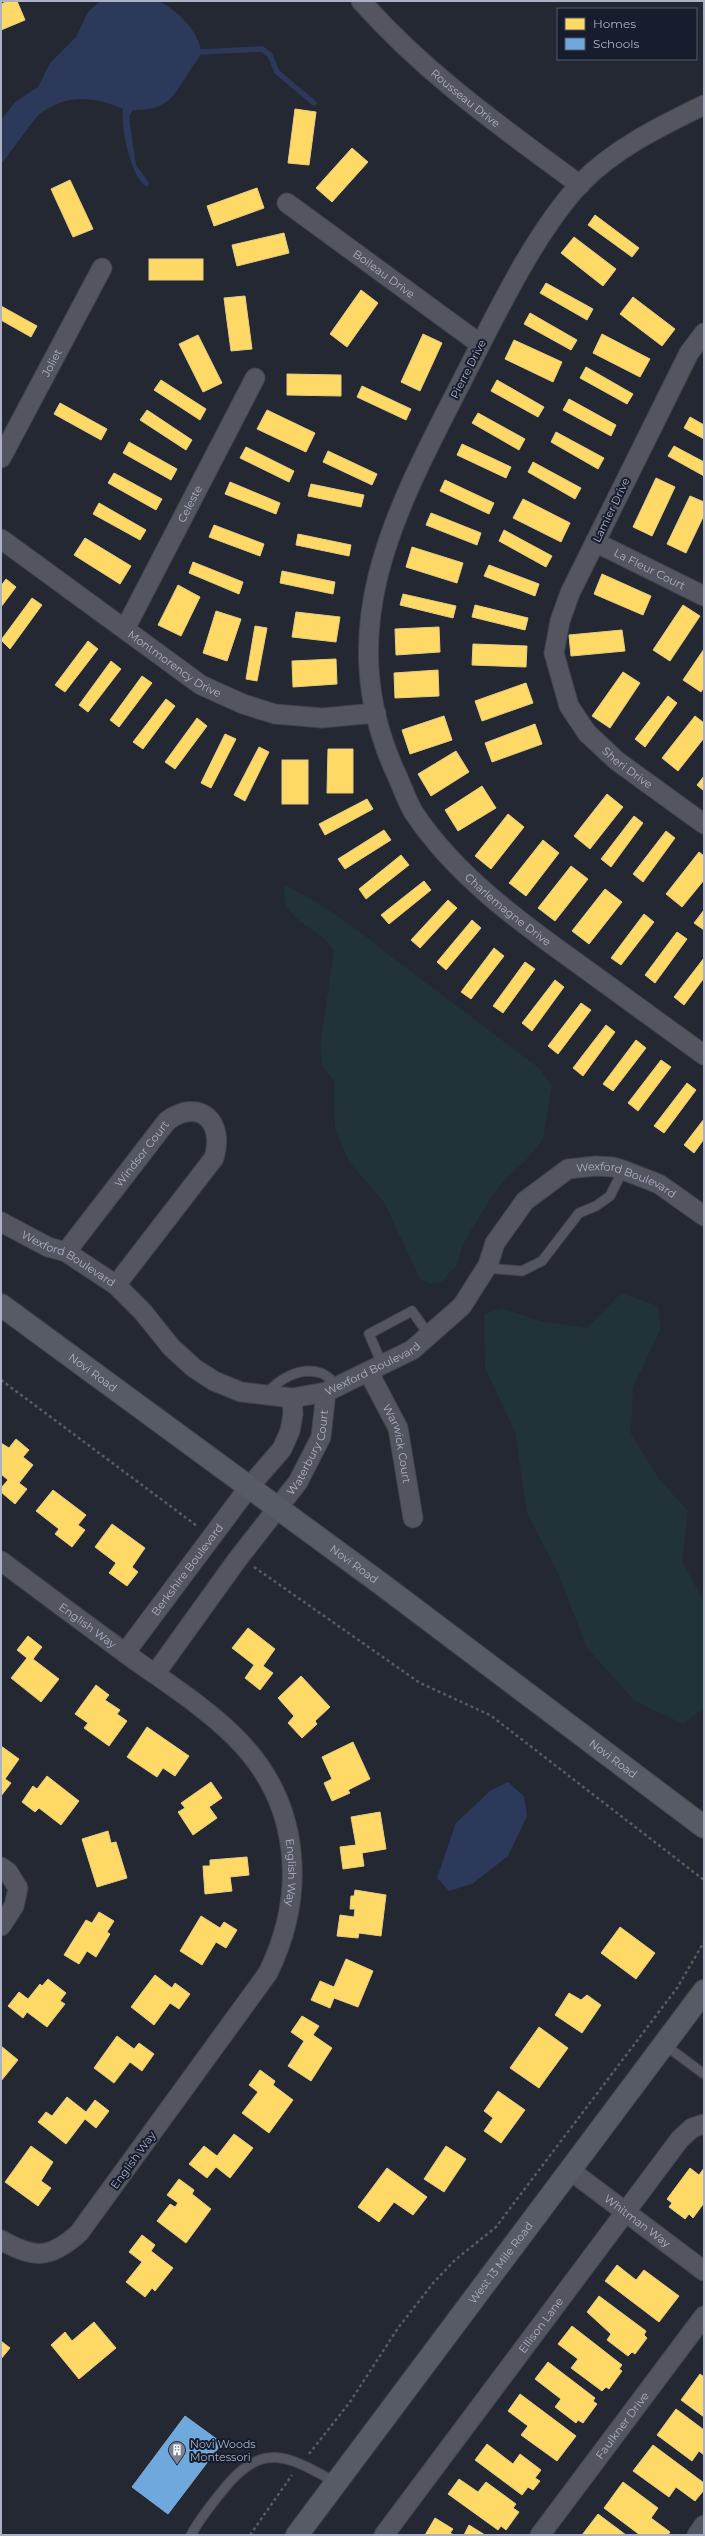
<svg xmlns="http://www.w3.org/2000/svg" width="705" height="2536" font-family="Montserrat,sans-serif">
<rect width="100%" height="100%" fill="#242832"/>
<g fill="#213238">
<path d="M 285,885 C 318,902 354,925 381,949 L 539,1068 L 552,1086 L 543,1139 L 528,1158 L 504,1181 L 492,1196 L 463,1244 L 457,1265 L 441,1282 L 429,1284 L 420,1279 L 384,1202 L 349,1162 L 335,1127 L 334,1081 L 322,1065 L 320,1047 L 334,951 C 320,926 277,921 285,885 Z"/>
<path d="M 621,1293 L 658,1306 L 661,1328 L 633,1387 L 631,1434 L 659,1479 L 688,1511 L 682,1561 L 704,1602 L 704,1708 L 683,1724 L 635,1701 L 587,1648 L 557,1571 L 527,1513 L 515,1432 L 485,1368 L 484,1314 L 502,1308 L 541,1321 L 587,1328 Z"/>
</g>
<g fill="#2c395b">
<path d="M 100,1 L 158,1 C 175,8 199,31 201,51 C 201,57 194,64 191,69 C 174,95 169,111 133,110 L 129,117 L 136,165 L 149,183 L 147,187 C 131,178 120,126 123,109 C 92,96 68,94 41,113 C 34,118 9,155 1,164 L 1,120 L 15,102 L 38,87 L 50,63 L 76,37 L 88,12 Z"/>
<path d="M 508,1782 L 524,1796 L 527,1816 L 508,1856 L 472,1884 L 449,1891 L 437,1878 L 456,1823 L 490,1791 Z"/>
</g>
<g fill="#ffd966" stroke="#e6cd83">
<path d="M 8,1 L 17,1 L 25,20 L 1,30 L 1,4 Z"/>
<path d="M 295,109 L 316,112 L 309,165 L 288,163 Z"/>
<path d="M 352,148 L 368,162 L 332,202 L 316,188 Z"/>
<path d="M 70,180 L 93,229 L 73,237 L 51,189 Z"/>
<path d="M 257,188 L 264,208 L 214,226 L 207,206 Z"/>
<path d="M 595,215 L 639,248 L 632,257 L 588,225 Z"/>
<path d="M 284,233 L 289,253 L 237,266 L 232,245 Z"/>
<path d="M 574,237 L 616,269 L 603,286 L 561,253 Z"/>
<rect x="149" y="259" width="54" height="21"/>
<path d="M 546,283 L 593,309 L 587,320 L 540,293 Z"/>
<path d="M 361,290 L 378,303 L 347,347 L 330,334 Z"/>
<path d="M 245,296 L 252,349 L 231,351 L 224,298 Z"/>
<path d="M 633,297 L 675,329 L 662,346 L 620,314 Z"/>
<path d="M 1,306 L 37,326 L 31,337 L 1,320 Z"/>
<path d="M 530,313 L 577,340 L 571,350 L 524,324 Z"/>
<path d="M 423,334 L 442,343 L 420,391 L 401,382 Z"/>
<path d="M 602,334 L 650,359 L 640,377 L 593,353 Z"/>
<path d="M 198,335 L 222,383 L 203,392 L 179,344 Z"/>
<path d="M 514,340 L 562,362 L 553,382 L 505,359 Z"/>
<path d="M 586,367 L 633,394 L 627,404 L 580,378 Z"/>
<path d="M 287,374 L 341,375 L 341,396 L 287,395 Z"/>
<path d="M 161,380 L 206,409 L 200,420 L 154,390 Z"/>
<path d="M 497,380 L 544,407 L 538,417 L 491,391 Z"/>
<path d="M 362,386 L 411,409 L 406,420 L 357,397 Z"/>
<path d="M 569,399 L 616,425 L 611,436 L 563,410 Z"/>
<path d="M 60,403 L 107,429 L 101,440 L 54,414 Z"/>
<path d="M 147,410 L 192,440 L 186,450 L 140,420 Z"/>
<path d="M 267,410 L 315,433 L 306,452 L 257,429 Z"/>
<path d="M 478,413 L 525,439 L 519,450 L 472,423 Z"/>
<path d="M 690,417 L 704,425 L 704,439 L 684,428 Z"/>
<path d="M 556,432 L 604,458 L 598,469 L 551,442 Z"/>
<path d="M 129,442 L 177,469 L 171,480 L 123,453 Z"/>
<path d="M 462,444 L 511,467 L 506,478 L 457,455 Z"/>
<path d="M 674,446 L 704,462 L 704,476 L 668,456 Z"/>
<path d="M 246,447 L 294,471 L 289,482 L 240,458 Z"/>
<path d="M 328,451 L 377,474 L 372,485 L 323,462 Z"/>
<path d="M 533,462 L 581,488 L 575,499 L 528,472 Z"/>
<path d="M 114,473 L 162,499 L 156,510 L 108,483 Z"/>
<path d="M 656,478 L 675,487 L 652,536 L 633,527 Z"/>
<path d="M 445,480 L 494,503 L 489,514 L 440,491 Z"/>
<path d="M 230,482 L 280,503 L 276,514 L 225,494 Z"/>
<path d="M 311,484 L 364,495 L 361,507 L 308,496 Z"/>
<path d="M 690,496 L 704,502 L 704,515 L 686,553 L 667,544 Z"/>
<path d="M 523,499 L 570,523 L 561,542 L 513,518 Z"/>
<path d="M 99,503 L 146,530 L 140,540 L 93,514 Z"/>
<path d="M 431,513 L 481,533 L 477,545 L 426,525 Z"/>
<path d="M 214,525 L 264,544 L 260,556 L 209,537 Z"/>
<path d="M 504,530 L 552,556 L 546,567 L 499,541 Z"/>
<path d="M 298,534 L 351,545 L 349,556 L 296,545 Z"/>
<path d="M 85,538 L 131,566 L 120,584 L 74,555 Z"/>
<path d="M 412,547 L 463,563 L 457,583 L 406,567 Z"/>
<path d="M 193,562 L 243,582 L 239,594 L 189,573 Z"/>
<path d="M 489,565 L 539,584 L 535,596 L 484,576 Z"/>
<path d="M 282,571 L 335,582 L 333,594 L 280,583 Z"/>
<path d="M 602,574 L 651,596 L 643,615 L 594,594 Z"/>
<path d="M 6,579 L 16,587 L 1,607 L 1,586 Z"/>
<path d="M 178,585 L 200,597 L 181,636 L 158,625 Z"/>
<path d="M 403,594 L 456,606 L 453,618 L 400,605 Z"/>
<path d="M 32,598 L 42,605 L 10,649 L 1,640 Z"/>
<path d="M 475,605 L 528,618 L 525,630 L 472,617 Z"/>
<path d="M 683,605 L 700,616 L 670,661 L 653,650 Z"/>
<path d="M 216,611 L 241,619 L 227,661 L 203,653 Z"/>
<path d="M 296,612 L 340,617 L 336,642 L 292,637 Z"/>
<path d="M 255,626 L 267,628 L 257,681 L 246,679 Z"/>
<path d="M 439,627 L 440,652 L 396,655 L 395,629 Z"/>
<path d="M 622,630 L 625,651 L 571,656 L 569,635 Z"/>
<path d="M 88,641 L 98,649 L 65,692 L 55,685 Z"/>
<path d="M 473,644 L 527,646 L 526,667 L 472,665 Z"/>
<path d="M 704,649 L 704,687 L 701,692 L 683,680 Z"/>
<path d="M 336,659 L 337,684 L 293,687 L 292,661 Z"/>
<path d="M 111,661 L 121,669 L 88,712 L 79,705 Z"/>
<path d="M 438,670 L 439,696 L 395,698 L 394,673 Z"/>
<path d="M 623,672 L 640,683 L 610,728 L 592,716 Z"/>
<path d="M 142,676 L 152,683 L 119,727 L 110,720 Z"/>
<path d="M 526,683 L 533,703 L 482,721 L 475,701 Z"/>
<path d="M 668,696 L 677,703 L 645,747 L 635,739 Z"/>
<path d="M 166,699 L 175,706 L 143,749 L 133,742 Z"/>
<path d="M 444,716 L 452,740 L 410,754 L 402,730 Z"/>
<path d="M 695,716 L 704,723 L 704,738 L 678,771 L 662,758 Z"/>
<path d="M 197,718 L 207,726 L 175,769 L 165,762 Z"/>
<path d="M 535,724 L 542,744 L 492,762 L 485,743 Z"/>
<path d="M 225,734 L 236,739 L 211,788 L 201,783 Z"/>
<path d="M 259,747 L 269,752 L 245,801 L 234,795 Z"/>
<path d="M 328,749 L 353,749 L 353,793 L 327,793 Z"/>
<path d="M 456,751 L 469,772 L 431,796 L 418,774 Z"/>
<rect x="282" y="760" width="26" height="44"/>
<path d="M 704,776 L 704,791 L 697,785 Z"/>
<path d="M 482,786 L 496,808 L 458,831 L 445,810 Z"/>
<path d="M 607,794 L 623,807 L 590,849 L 574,836 Z"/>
<path d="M 367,799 L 373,809 L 325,835 L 319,824 Z"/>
<path d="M 508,814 L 524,827 L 491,869 L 475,856 Z"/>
<path d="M 634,816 L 643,823 L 611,867 L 601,859 Z"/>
<path d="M 384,830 L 391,840 L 345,869 L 338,859 Z"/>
<path d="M 666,831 L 675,838 L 643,882 L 633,874 Z"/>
<path d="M 543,840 L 559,853 L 526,896 L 509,883 Z"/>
<path d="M 699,852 L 704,856 L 704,880 L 682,907 L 666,894 Z"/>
<path d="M 401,855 L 409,865 L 366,899 L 359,889 Z"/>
<path d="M 571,866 L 588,879 L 555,921 L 538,908 Z"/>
<path d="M 424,881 L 431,890 L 389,924 L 381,915 Z"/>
<path d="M 605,889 L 622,902 L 589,944 L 572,931 Z"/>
<path d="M 448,900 L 457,908 L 420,948 L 411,940 Z"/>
<path d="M 704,910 L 704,930 L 694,923 Z"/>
<path d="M 644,914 L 654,922 L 621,965 L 611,958 Z"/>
<path d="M 472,920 L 481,928 L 446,970 L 437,962 Z"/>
<path d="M 677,932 L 687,939 L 655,983 L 645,975 Z"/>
<path d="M 494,948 L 504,956 L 471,999 L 461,992 Z"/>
<path d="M 704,958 L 704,978 L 684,1005 L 674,997 Z"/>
<path d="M 525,962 L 535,969 L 503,1013 L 493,1006 Z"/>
<path d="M 555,980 L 564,987 L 532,1031 L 522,1023 Z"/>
<path d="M 581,1003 L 591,1010 L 558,1054 L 548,1046 Z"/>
<path d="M 606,1025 L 615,1032 L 583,1076 L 573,1068 Z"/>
<path d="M 636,1040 L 646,1048 L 613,1091 L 603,1084 Z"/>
<path d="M 661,1060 L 671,1067 L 638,1111 L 628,1103 Z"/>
<path d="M 687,1083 L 696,1090 L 664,1133 L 654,1126 Z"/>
<path d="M 704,1119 L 704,1139 L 694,1153 L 684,1145 Z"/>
<path d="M 16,1439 L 29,1450 L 23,1457 L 33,1465 L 19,1483 L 27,1489 L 15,1504 L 1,1492 L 1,1488 L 8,1480 L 1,1474 L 1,1443 L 9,1448 Z"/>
<path d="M 53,1490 L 86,1515 L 78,1525 L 85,1530 L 72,1547 L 55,1534 L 59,1529 L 36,1511 Z"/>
<path d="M 112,1524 L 145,1548 L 132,1567 L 138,1572 L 127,1586 L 109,1573 L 116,1563 L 95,1547 Z"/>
<path d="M 248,1628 L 275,1649 L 263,1666 L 273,1673 L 260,1690 L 245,1678 L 254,1665 L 232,1648 Z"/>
<path d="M 28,1636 L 42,1647 L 33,1659 L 59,1679 L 41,1702 L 11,1678 L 27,1658 L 17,1650 Z"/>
<path d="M 301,1676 L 330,1707 L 315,1721 L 317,1724 L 302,1738 L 288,1723 L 294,1716 L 278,1698 Z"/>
<path d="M 96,1685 L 109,1695 L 105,1700 L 120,1710 L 117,1714 L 127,1721 L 109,1746 L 84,1728 L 88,1723 L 75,1714 Z"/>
<path d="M 147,1727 L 189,1756 L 175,1776 L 163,1768 L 157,1777 L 127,1757 Z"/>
<path d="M 353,1742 L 370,1779 L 348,1790 L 350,1793 L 332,1801 L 324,1783 L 332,1779 L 322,1757 Z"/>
<path d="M 1,1746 L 19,1759 L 5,1779 L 11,1783 L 1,1796 Z"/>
<path d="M 47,1776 L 79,1801 L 61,1825 L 39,1808 L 35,1812 L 22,1802 L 33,1786 L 37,1789 Z"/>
<path d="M 211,1782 L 222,1798 L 209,1807 L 217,1818 L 193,1835 L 178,1812 L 185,1808 L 181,1803 Z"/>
<path d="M 380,1812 L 386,1849 L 362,1853 L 364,1866 L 343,1869 L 340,1847 L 356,1845 L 351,1817 Z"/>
<path d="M 108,1831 L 111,1843 L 116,1842 L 127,1878 L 97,1887 L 82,1839 Z"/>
<path d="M 247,1857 L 249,1875 L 230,1877 L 232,1891 L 205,1894 L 203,1866 L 210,1866 L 210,1860 Z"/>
<path d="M 355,1890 L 386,1895 L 381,1936 L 359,1933 L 358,1938 L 337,1936 L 340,1915 L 354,1917 L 355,1909 L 350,1909 L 351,1896 L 354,1896 Z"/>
<path d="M 99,1912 L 114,1921 L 107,1932 L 110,1934 L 96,1957 L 87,1951 L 79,1964 L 64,1955 L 86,1920 L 92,1923 Z"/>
<path d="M 201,1916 L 220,1928 L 224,1922 L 237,1930 L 226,1948 L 216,1942 L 202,1965 L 180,1951 Z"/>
<path d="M 620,1927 L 655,1953 L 636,1979 L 601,1953 Z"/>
<path d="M 346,1959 L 373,1971 L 358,2007 L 334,1998 L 330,2008 L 311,2000 L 320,1981 L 334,1987 Z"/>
<path d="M 155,1975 L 172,1988 L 175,1983 L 190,1994 L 179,2009 L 170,2003 L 154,2025 L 131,2007 Z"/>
<path d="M 48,1979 L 66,1993 L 60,2001 L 65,2004 L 47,2027 L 27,2012 L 23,2018 L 8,2006 L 19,1992 L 28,1999 L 40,1984 L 42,1986 Z"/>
<path d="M 569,1993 L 581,2000 L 587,1995 L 601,2005 L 582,2033 L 555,2015 Z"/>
<path d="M 302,2016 L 319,2026 L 313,2035 L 332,2048 L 311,2081 L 288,2066 L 304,2041 L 291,2032 Z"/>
<path d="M 539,2027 L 568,2048 L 539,2088 L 510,2068 Z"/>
<path d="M 117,2036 L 134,2049 L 139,2043 L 154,2054 L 142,2071 L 130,2062 L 114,2083 L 94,2068 Z"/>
<path d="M 1,2046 L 18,2060 L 1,2081 Z"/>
<path d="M 260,2070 L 275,2081 L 273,2085 L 293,2100 L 269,2133 L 242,2113 L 258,2092 L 249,2085 Z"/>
<path d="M 498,2091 L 525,2110 L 501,2143 L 484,2131 L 493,2118 L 484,2111 Z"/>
<path d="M 67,2097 L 86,2112 L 95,2100 L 109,2111 L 96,2128 L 85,2119 L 66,2144 L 38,2122 L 46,2112 L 52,2116 Z"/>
<path d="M 234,2134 L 253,2148 L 230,2178 L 216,2167 L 207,2178 L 189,2164 L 204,2146 L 217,2156 Z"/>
<path d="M 31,2146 L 53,2162 L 41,2181 L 51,2188 L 38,2206 L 5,2182 Z"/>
<path d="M 446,2146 L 466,2159 L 444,2192 L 424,2179 Z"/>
<path d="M 387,2168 L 427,2197 L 413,2215 L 394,2202 L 379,2222 L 358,2207 Z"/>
<path d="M 690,2168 L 699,2175 L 704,2168 L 704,2203 L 693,2218 L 689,2214 L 685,2219 L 669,2207 L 672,2203 L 667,2199 Z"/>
<path d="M 179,2179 L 194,2190 L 192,2194 L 211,2209 L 186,2243 L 157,2221 L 170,2204 L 175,2207 L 178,2203 L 167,2195 Z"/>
<path d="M 142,2235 L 155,2245 L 151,2251 L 173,2268 L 155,2291 L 152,2288 L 145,2297 L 126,2282 L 142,2262 L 129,2252 Z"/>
<path d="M 617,2265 L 636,2280 L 644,2270 L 679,2296 L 659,2322 L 605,2281 Z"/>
<path d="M 599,2296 L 646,2331 L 644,2335 L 647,2338 L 635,2354 L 632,2352 L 628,2356 L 607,2340 L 611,2334 L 587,2312 Z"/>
<path d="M 94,2322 L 116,2348 L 79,2379 L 51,2345 L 65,2332 L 72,2341 Z"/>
<path d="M 572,2326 L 622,2365 L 619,2369 L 622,2371 L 609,2389 L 606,2387 L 602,2391 L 571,2368 L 578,2359 L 558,2344 Z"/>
<path d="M 1,2341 L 10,2348 L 1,2359 Z"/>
<path d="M 548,2362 L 595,2398 L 593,2401 L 597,2404 L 583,2423 L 578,2420 L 576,2423 L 555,2407 L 561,2399 L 535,2379 Z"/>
<path d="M 700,2374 L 704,2377 L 704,2417 L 681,2400 Z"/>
<path d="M 520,2394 L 576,2436 L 557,2461 L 521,2435 L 528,2426 L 508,2411 Z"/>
<path d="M 676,2409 L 704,2430 L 704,2455 L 699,2451 L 692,2461 L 657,2435 Z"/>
<path d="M 487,2444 L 513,2464 L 520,2454 L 541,2470 L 535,2478 L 540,2481 L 533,2490 L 528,2487 L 522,2495 L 475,2460 Z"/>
<path d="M 653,2445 L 704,2483 L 704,2490 L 695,2501 L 676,2487 L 669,2497 L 633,2471 Z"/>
<path d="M 459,2479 L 478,2492 L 486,2482 L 516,2504 L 513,2508 L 519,2512 L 506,2530 L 501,2526 L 498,2530 L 448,2494 Z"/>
<path d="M 623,2482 L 658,2508 L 651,2518 L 670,2532 L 668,2535 L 640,2535 L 604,2508 Z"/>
<path d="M 598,2514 L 626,2535 L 582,2535 Z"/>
<path d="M 435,2518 L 453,2529 L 450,2533 L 454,2535 L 425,2535 Z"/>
<path d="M 469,2525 L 485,2535 L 464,2535 Z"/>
</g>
<path fill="#6fa8dc" stroke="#81abd5" d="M 185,2416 L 222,2443 L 168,2514 L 132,2487 Z"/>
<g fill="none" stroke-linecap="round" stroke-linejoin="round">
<path stroke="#2c395b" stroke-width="5.5" d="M 201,52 L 262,49 L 270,55 L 277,72 L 314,103"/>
<defs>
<g id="lane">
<path d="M 486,1268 L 522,1271 L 542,1261 L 579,1213 L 596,1206 L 610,1196 L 623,1170"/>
<path d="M 383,1366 L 369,1334 L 412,1311 L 429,1335"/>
<path d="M 265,1395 C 278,1380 299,1366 321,1373 C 327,1375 333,1382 339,1386"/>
<path d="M 665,2045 L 704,2074"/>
<path d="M 191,2535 C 200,2518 211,2505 223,2490 C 263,2440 288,2456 337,2483"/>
</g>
<g id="street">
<path id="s1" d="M 361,1 C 427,75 500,126 580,185"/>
<path id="s2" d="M 704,105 C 661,126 615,148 581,183 C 537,230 499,308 470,365 C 403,498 328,619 394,769 C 401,783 406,800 414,813 C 456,876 520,922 580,965 C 621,995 663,1025 704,1055"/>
<path id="s3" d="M 287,203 L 480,344"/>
<path id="s4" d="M 704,333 L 689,353 L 570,593 L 560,621 L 554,653 L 569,706 L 587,733 L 617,761 L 704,824"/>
<path id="s5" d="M 1,458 L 102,268"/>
<path id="s6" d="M 1,539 L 201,685 L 243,704 L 275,714 L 322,718 L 376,713"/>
<path id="s7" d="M 595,542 L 704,596"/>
<path id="s8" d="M 125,629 L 255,378"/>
<path id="s9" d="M 1,1222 L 48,1247 L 66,1252 L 116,1285 L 143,1312 L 171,1347 L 194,1368 L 214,1381 L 241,1392 L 292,1398 L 326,1392 L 412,1350 L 462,1306 L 488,1265 L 495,1243 L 525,1201 L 568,1169 L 596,1166 L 613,1167 L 623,1170 L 659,1184 L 704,1216"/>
<path id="s10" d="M 66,1252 L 167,1121 C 200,1097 225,1122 214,1158 L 116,1285"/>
<path id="s11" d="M 369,1373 L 398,1428 L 413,1518"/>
<path id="s12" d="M 1,1561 C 45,1594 88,1626 132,1658 C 167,1683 205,1707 235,1737 C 301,1802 307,1893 268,1973 L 79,2233 C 50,2259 35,2259 1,2240"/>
<path id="s13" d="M 125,1653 L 249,1487 L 282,1449 L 290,1431 L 293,1414 L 292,1398"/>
<path id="s14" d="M 155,1674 L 237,1560 L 298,1482 L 321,1437 L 326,1392"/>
<path d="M 1,1867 L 8,1872 L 18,1888 L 14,1906 L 1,1926"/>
<path id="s15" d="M 571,2171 L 704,2271"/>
<path id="s16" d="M 384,2535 L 680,2139 L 692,2128 L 704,2124"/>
<path id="s17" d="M 540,2535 L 704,2316"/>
<path d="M 697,2535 L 704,2525"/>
</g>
<g id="secondary">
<path id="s18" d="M 1,1305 L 380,1583 L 704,1827"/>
<path id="s19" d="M 297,2535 L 704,1991"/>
</g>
</defs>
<use href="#lane" stroke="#40434c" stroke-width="11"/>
<use href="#street" stroke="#40434c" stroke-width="21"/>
<use href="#secondary" stroke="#40434c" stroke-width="24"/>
<g stroke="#565b64" stroke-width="2.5" stroke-dasharray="3 3" stroke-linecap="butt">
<path d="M 1,1380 L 197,1526"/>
<path d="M 254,1567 L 420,1683 L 490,1715 L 704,1880"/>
<path d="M 309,2454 L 350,2402 L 398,2328 L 434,2282 L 455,2260 L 496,2227 L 511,2207 L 677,1988 L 704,1942"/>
<path d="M 250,2535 L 292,2475"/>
</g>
<use href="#lane" stroke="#535661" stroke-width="9"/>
<use href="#street" stroke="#535661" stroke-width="19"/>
<use href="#secondary" stroke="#575b66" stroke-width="22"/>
</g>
<defs>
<symbol id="building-pin" viewBox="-11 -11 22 30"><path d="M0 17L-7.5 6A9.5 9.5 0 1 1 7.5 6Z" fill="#7c8292" stroke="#171d2d"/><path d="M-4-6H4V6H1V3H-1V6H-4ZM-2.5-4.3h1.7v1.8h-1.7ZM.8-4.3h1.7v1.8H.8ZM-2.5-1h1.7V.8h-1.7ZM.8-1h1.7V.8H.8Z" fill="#fff"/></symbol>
</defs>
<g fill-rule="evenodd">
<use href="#building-pin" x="167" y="2440" width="20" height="27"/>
</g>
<g text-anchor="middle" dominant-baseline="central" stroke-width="4" stroke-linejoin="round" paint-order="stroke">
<g font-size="11" fill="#abb2c6" stroke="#171d2d">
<text stroke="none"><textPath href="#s1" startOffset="143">Rousseau Drive</textPath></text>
<text stroke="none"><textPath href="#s3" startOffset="120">Boileau Drive</textPath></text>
<text stroke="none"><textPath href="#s5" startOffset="108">Joliet</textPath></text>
<text transform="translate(468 369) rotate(-63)">Pierre Drive</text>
<text stroke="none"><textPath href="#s8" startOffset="141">Celeste</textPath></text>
<text transform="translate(611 510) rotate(-64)">Lamier Drive</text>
<text stroke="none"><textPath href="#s7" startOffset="61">La Fleur Court</textPath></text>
<text stroke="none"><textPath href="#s6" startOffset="214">Montmorency Drive</textPath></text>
<text stroke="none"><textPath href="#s4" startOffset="496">Sheri Drive</textPath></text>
<text stroke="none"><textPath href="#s2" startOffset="972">Charlemagne Drive</textPath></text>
<text stroke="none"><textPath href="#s10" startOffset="124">Windsor Court</textPath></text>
<text stroke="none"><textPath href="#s9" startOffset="785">Wexford Boulevard</textPath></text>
<text stroke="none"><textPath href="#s9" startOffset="77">Wexford Boulevard</textPath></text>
<text stroke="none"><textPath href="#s9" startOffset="437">Wexford Boulevard</textPath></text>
<text stroke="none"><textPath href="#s18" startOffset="114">Novi Road</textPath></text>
<text stroke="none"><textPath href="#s11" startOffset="77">Warwick Court</textPath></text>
<text stroke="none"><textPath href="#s14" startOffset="271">Waterbury Court</textPath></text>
<text stroke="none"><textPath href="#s18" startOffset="438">Novi Road</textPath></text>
<text stroke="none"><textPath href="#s13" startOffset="104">Berkshire Boulevard</textPath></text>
<text stroke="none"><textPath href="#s12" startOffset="108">English Way</textPath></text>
<text stroke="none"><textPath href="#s18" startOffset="762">Novi Road</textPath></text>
<text stroke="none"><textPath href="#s12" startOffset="444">English Way</textPath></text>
<text transform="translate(133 2160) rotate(-54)">English Way</text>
<text stroke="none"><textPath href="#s15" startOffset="83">Whitman Way</textPath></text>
<text stroke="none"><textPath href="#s19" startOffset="340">West 13 Mile Road</textPath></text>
<text stroke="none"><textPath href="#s16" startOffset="262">Ellison Lane</textPath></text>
<text stroke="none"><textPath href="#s17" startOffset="137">Faulkner Drive</textPath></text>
</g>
<g font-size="11" fill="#abb2c6" stroke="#171d2d" text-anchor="start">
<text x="190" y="2444">Novi Woods<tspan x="190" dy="13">Montessori</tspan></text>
</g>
</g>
<rect width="705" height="2536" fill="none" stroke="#abb2c6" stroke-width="4"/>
<rect x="557" y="8" width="140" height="52" fill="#171d2d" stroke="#52596a"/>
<rect x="565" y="18" width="20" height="12" fill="#ffd966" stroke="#52596a"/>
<text x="593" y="28" font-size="12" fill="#abb2c6">Homes</text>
<rect x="565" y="38" width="20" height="12" fill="#6fa8dc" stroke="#52596a"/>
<text x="593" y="48" font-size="12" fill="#abb2c6">Schools</text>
</svg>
